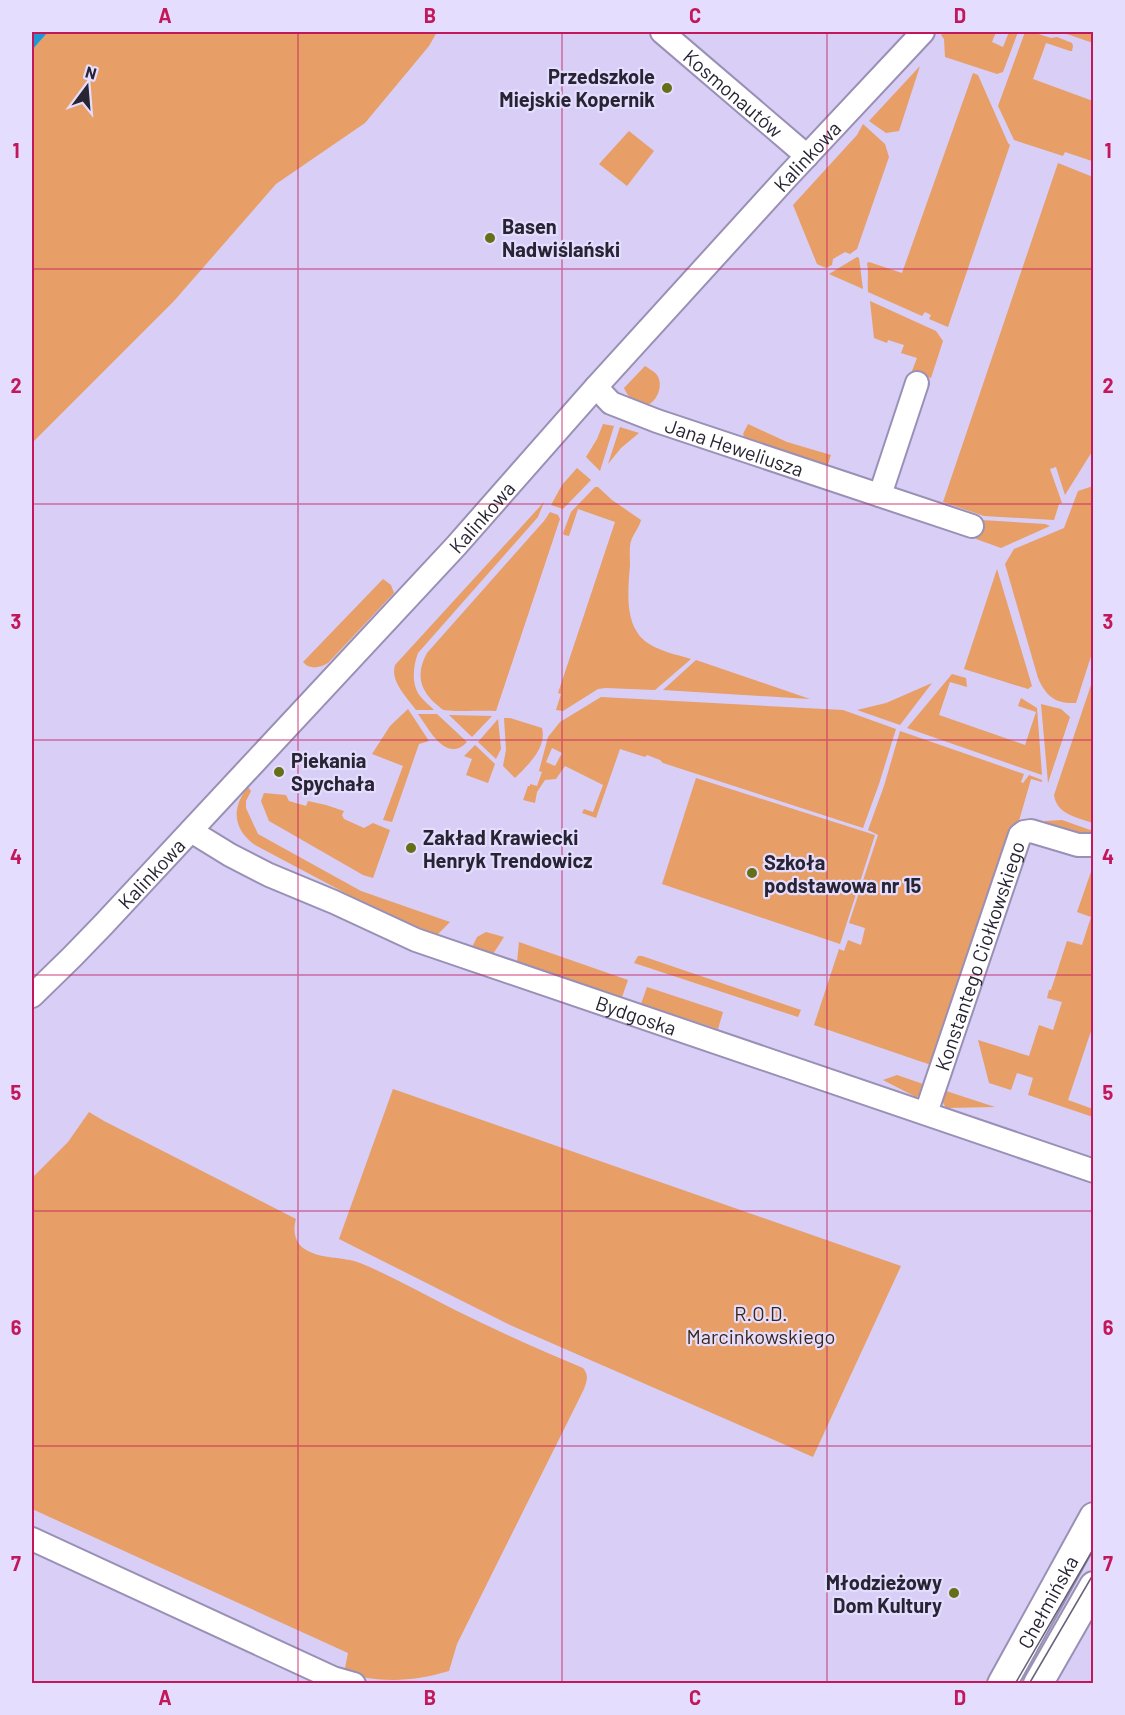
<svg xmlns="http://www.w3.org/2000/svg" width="1125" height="1715" font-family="Barlow,sans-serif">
<rect width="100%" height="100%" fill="#d8cef6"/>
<g fill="#e79e67" fill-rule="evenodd">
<path d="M 48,32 L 437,32 L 429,46 L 365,123 L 276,184 L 174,301 L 32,443 L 32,50 Z"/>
<path d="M 946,32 L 996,32 L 992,42 L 1003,47 L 1009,32 L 1018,32 L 1003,72 L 997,74 L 945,57 L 944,39 L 941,35 Z"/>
<path d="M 1025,32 L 1032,32 L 1051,38 L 1057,37 L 1072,43 L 1073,46 L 1072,51 L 1070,51 L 1046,43 L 1033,79 L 1093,101 L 1093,168 L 1091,166 L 1092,161 L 1065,152 L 1063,156 L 1014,140 L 998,106 Z"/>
<path d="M 1061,32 L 1093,32 L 1093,43 Z"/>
<path d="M 920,66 L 899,131 L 886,133 L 869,121 Z"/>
<path d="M 973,73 L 978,75 L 1008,143 L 1010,145 L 948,327 L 929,319 L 931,315 L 925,312 L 922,316 L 868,292 C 867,282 869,274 867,263 L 869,262 L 902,273 Z"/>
<path d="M 863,124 L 885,144 L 889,157 L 857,249 L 850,254 L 845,252 L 833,259 L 832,265 L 826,268 L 817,264 L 793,205 L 857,135 Z"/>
<path d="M 629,131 L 654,151 L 627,186 L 599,164 Z"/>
<path d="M 1058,163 L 1093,177 L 1093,450 L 1065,495 L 1056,467 L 1050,469 L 1062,503 L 1059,504 L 1054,520 L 984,516 L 943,502 Z"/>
<path d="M 857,257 L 859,258 L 863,289 L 829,274 Z"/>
<path d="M 870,301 L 936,331 L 943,341 L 931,378 L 912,371 L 917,358 L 901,353 L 904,345 L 888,340 L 887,343 L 874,338 Z"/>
<path d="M 645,366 C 648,368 655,372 657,375 C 664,385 657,402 647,405 C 636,401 629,400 624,388 Z"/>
<path d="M 603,424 L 614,426 L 600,471 L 586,457 L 597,439 Z"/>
<path d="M 748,424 L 787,442 L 831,455 L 827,467 L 745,439 L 743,434 Z"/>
<path d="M 620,427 L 639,433 L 621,448 L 608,464 Z"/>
<path d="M 577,468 L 591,480 L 563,509 L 551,505 L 562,485 Z"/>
<path d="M 1093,486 L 1093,650 L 1076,703 C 1055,704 1046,696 1038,678 L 1005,564 L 1014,549 L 1064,528 L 1078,491 Z"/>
<path d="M 595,487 L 598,487 L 612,500 L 641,520 C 639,528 633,534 631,541 C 629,548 630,557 630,565 C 628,591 623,630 651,645 C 663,652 678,655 691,659 L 655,690 L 606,688 L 598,689 L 563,711 L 556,710 L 561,694 L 558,693 L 615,522 L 578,509 L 569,536 L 564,535 L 563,533 L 571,512 Z"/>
<path d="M 544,502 L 538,517 L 418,653 C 413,666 411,684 420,696 C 424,701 430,706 434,710 L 416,710 C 407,697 390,682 395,665 Z"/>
<path d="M 550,512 L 558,515 L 560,519 L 496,711 C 487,710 450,712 444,710 C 441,709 439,706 436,704 C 419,689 416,673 427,653 L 544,521 Z"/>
<path d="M 981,520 L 1045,524 L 1050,526 L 1001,548 L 976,539 Z"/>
<path d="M 997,569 L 1032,686 L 1028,689 L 964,669 Z"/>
<path d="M 383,579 L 391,585 L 394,593 L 328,663 C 319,668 310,670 303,662 Z"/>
<path d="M 696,660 L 810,699 L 663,690 Z"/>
<path d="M 952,674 L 966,678 L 967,687 L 950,682 L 939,715 L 1025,745 L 1036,712 L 1018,706 L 1021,698 L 1037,708 L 1042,775 L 907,728 Z"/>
<path d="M 1093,679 L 1094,823 L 1093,823 C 1077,817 1057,815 1054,795 Z"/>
<path d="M 932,683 L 900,725 L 857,710 L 886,703 Z"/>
<path d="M 601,697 L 843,710 L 896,729 L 879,784 L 863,828 L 663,763 L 660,760 L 647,755 L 645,757 L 620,749 L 596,818 L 582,813 L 584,809 L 593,812 L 603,785 L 565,766 L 556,779 L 545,780 L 537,792 L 535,803 L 523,800 L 528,786 L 530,786 L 530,784 L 537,786 L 542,772 L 539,771 L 548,737 L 560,722 ZM 552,748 L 562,753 L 555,766 L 546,762 Z"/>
<path d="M 1041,704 L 1061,709 L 1070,717 L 1048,783 Z"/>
<path d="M 408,709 L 429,741 L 419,744 L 392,822 L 383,820 L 403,766 L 372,754 L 390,726 Z"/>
<path d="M 418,714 L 437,714 L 467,742 C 446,764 429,729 418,714 Z"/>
<path d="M 449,715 L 492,716 L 472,737 Z"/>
<path d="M 504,718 L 510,718 L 542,728 C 547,748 528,765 515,778 L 503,766 L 506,750 Z"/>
<path d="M 498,719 L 501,749 L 496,759 L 478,742 Z"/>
<path d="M 900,731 L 1024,774 L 1021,782 L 1023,783 L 1029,775 L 1042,780 L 1042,782 L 1031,779 L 1017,828 L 1010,829 L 931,1065 L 814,1025 L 839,949 L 844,951 L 848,940 L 861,945 L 865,928 L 849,923 L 878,835 L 868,830 L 884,786 Z"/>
<path d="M 475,745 L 495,764 L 488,783 L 466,775 L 472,759 L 464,756 Z"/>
<path d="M 696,778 L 875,835 L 840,944 L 662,884 Z"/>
<path d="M 248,787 L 251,791 L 246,801 L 246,808 L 258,834 L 361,891 L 450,922 L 437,935 L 381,912 L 255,845 C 233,829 231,808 248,787 Z"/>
<path d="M 264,793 L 286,795 L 289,801 L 306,806 L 308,801 L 326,805 L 344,811 L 342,815 L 344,819 L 364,828 L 373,823 L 390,830 L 373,878 L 363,875 L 269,821 L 261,801 Z"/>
<path d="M 1062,820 L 1093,831 L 1093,838 L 1043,827 L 1045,821 Z"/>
<path d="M 1093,861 L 1093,1025 L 1068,1100 L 1093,1109 L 1093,1117 L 1028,1095 L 1033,1078 L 1017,1073 L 1011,1090 L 989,1083 L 978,1040 L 1029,1056 L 1039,1025 L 1053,1030 L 1062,1002 L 1047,998 L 1049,990 L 1051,990 L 1067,941 L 1082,945 L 1091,917 L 1077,912 L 1093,866 Z"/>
<path d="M 486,932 L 504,937 L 493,954 L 472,947 L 477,937 Z"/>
<path d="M 519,942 L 628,980 L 622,997 L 517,962 Z"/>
<path d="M 638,956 L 642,956 L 801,1010 L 798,1017 L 634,963 Z"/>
<path d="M 647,987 L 723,1012 L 718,1029 L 641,1004 Z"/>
<path d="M 897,1075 L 926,1085 L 919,1096 L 916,1097 L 883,1080 Z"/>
<path d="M 393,1089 L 901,1266 L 813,1457 L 510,1325 L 339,1239 Z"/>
<path d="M 940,1089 L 995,1107 L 946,1108 L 941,1099 Z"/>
<path d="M 89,1112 L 104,1121 L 296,1219 C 293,1229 294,1241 303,1248 C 320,1260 342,1256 360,1263 C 392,1276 423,1294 455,1310 C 497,1331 540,1350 583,1368 C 589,1375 587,1381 584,1389 L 457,1644 L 449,1671 C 411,1682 382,1683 344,1673 L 348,1653 L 32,1509 L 32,1178 L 68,1142 Z"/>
</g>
<path fill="#1e97d3" d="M 32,32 L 48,32 L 32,50 Z"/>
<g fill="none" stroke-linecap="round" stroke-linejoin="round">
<defs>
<g id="minor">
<path id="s1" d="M 662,32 L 807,156"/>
<path id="s2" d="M 596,387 L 611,403 L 657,421 L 972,526"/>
<path d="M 880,495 L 917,383"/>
<path id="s3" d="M 191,831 L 230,855 L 269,875 L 334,902 L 416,940 L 1094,1171"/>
<path id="s4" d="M 32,996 L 72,957 L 103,925 L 456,546 L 596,387 L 788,176 L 923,32"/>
<path id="s5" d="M 926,1113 L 1020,835 L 1024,832 L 1031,831 L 1078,845 L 1094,845"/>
<path d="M 32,1539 L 333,1678 L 354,1684"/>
</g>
<g id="major">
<path id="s6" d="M 1002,1684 L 1094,1517"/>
<path d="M 1038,1684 L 1094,1586"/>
</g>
</defs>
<use href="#minor" stroke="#9a90b5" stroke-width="26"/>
<use href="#major" stroke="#9a90b5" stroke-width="32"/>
<use href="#minor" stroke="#fff" stroke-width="22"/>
<use href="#major" stroke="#fff" stroke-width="28"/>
<g stroke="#68627a" stroke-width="1.5">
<path d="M 1015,1684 L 1094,1548"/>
<path d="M 1029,1684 L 1094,1573"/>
</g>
</g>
<path fill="none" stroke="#c2185b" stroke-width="1.5" stroke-opacity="0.55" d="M 298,32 L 298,1684M 562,32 L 562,1684M 827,32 L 827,1684M 32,269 L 1094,269M 32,504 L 1094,504M 32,740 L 1094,740M 32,975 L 1094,975M 32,1211 L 1094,1211M 32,1446 L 1094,1446"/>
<g fill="#646f18" stroke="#e5ddfd" stroke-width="2">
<circle cx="667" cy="88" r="6"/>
<circle cx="490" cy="238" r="6"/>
<circle cx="279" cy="772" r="6"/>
<circle cx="411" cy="848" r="6"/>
<circle cx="752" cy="873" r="6"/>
<circle cx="954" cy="1593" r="6"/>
</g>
<g text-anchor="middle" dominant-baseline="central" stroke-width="4.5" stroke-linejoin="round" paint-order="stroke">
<g font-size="20" font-weight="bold" fill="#282433" stroke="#e5ddfd" text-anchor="start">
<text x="655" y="76" text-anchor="end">Przedszkole<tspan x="655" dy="23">Miejskie Kopernik</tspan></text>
<text x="502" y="226">Basen<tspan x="502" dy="23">Nadwiślański</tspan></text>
<text x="291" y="760">Piekania<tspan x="291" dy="23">Spychała</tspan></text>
<text x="423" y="837">Zakład Krawiecki<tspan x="423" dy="23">Henryk Trendowicz</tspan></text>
<text x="764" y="862">Szkoła<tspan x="764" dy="23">podstawowa nr 15</tspan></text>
<text x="942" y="1582" text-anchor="end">Młodzieżowy<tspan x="942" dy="23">Dom Kultury</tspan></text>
</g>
<g font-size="20" fill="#282433" stroke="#e5ddfd">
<text stroke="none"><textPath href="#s1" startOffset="94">Kosmonautów</textPath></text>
<text stroke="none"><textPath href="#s4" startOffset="1143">Kalinkowa</textPath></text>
<text stroke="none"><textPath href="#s2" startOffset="153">Jana Heweliusza</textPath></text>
<text stroke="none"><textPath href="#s4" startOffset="657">Kalinkowa</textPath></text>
<text stroke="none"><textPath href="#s4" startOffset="171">Kalinkowa</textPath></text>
<text stroke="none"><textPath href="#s5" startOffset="166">Konstantego Ciołkowskiego</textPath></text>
<text stroke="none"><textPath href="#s3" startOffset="483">Bydgoska</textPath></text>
<text stroke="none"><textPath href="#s6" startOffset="94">Chełmińska</textPath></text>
</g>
<g font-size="20" fill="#3b2718" stroke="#e5ddfd">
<text x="761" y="1313">R.O.D.<tspan x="761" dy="23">Marcinkowskiego</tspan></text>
</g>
</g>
<rect width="1125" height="1715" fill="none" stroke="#e5ddfd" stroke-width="66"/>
<g transform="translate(87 87) rotate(16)" stroke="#e5ddfd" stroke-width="4.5" paint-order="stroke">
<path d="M0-4.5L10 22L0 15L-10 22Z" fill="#282433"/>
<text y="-9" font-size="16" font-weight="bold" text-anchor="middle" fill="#282433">N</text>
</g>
<rect x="33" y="33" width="1059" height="1649" fill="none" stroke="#c2185b" stroke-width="2"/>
<g font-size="20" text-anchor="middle" font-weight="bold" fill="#c2185b">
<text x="165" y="23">A</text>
<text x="430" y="23">B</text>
<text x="695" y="23">C</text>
<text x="960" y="23">D</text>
<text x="16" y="158">1</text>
<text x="1108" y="158">1</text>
<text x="16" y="393">2</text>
<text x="1108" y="393">2</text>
<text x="16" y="629">3</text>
<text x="1108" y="629">3</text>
<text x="16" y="864">4</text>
<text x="1108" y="864">4</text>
<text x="16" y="1100">5</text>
<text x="1108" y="1100">5</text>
<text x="16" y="1335">6</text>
<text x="1108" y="1335">6</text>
<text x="16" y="1571">7</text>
<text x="1108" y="1571">7</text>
<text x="165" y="1705">A</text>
<text x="430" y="1705">B</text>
<text x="695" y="1705">C</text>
<text x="960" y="1705">D</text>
</g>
</svg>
